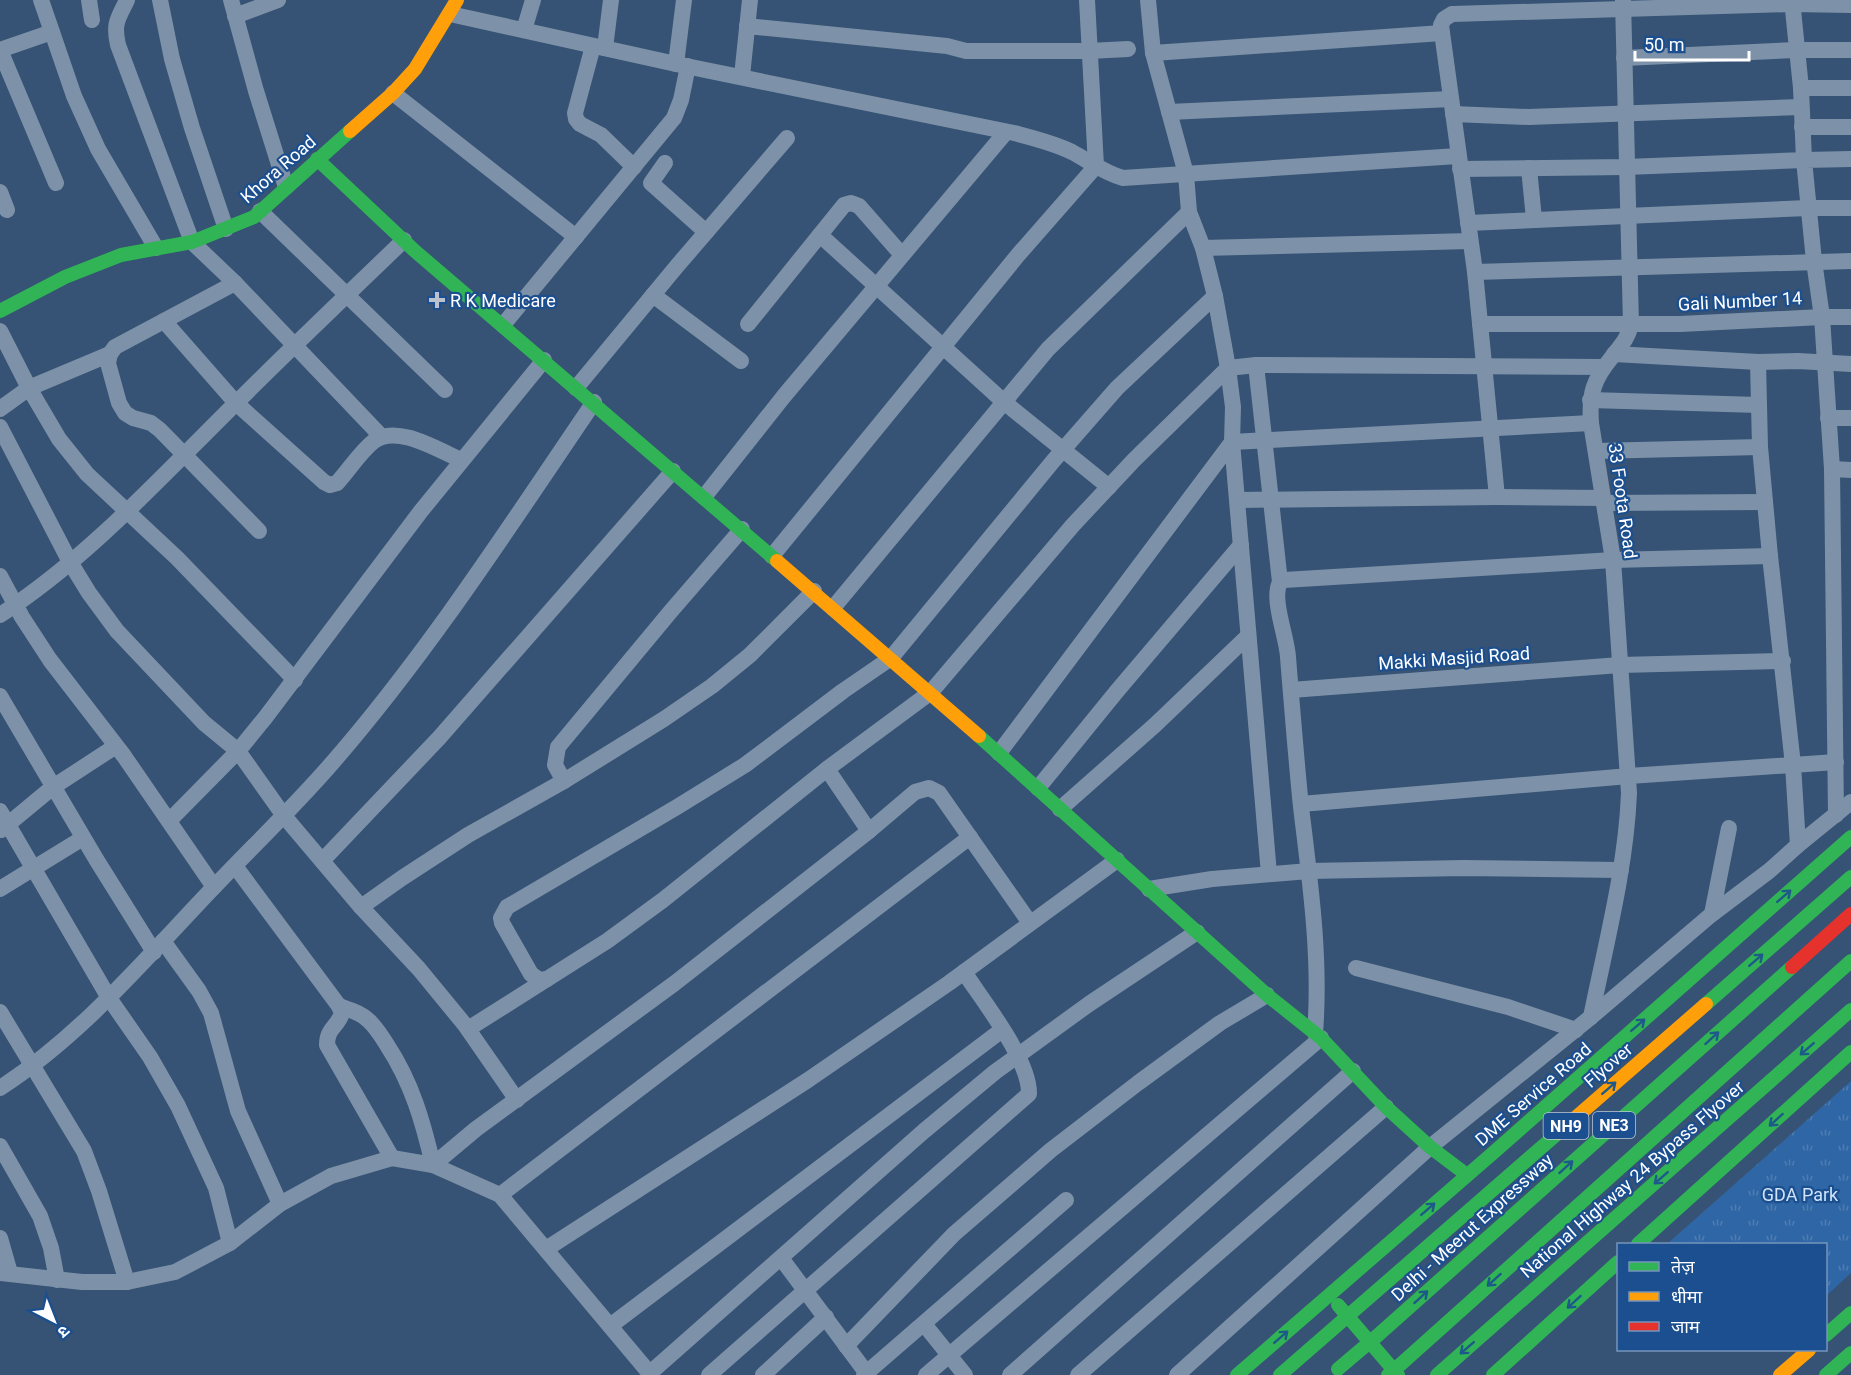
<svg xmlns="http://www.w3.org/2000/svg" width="1851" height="1375" font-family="Roboto,'Noto Sans Devanagari',sans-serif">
<defs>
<pattern id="park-tufts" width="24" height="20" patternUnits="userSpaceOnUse" patternTransform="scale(1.5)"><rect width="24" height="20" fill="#2f66a5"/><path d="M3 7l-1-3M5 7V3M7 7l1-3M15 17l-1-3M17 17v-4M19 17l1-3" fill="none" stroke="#4e7db2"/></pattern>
</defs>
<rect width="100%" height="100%" fill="#365274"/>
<path fill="url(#park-tufts)" d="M 1851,1081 L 1851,1273 L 1826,1296 L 1826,1244 L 1667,1244 Z"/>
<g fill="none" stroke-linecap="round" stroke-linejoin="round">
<g stroke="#7d92a8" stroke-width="16">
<path d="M 41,0 L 74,96 L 98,149 L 156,248"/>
<path d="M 89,0 L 92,20"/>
<path d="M 127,0 C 118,19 113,23 118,45 L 192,242 L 235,283 L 381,436"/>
<path d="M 160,0 L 172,59 L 192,128 L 226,229"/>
<path d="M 231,0 L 256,91 L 286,187"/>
<path d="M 1148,0 L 1153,53"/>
<path d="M 450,14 L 676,64 L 1014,133 C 1033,138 1054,143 1072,152 C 1089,161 1104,173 1123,178 L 1458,156"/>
<path d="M 235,16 L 278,0"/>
<path d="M 747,26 L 947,46 L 966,51 L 1089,51 L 1128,49"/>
<path d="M 524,30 L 533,0"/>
<path d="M 52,32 L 0,50 L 56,183"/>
<path d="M 593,46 L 575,113 L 576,119 L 580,124 L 601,135 L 634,167"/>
<path d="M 605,48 L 611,0"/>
<path d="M 1624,58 L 1796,50 L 1851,50"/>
<path d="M 676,64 L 684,0"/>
<path d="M 742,76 L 750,0"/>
<path d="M 1801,88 L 1851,88"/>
<path d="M 393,93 L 576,237"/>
<path d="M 1169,112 L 1451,99"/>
<path d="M 1453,114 L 1529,117 L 1801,107"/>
<path d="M 1802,127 L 1851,127"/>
<path d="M 665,163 L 651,183 L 706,232"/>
<path d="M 1529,168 L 1534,219"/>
<path d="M 1460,169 L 1626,167 L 1804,160 L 1801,88 L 1792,0"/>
<path d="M 0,192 L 7,210"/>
<path d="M 260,211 L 445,390"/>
<path d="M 1468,223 L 1808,208 L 1851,208"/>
<path d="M 820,235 L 1004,402 L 1109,487"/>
<path d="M 1203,248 L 1470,241"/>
<path d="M 1475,272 L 1851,261"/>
<path d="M 235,283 L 115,347 L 110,354 L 108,363 L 119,403 L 125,413 L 133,418 L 151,423 L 160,430 L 259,531"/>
<path d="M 653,295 L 741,361"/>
<path d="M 1215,296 L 1117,388 L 1054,460 L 891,658 L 843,691 L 745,765 L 677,807 L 507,907 L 501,918 L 502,923 L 531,974 L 539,980 L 547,979 L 607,941 L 663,900 L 827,769 L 931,692 L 1073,525 L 1134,460 L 1228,368 L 1256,365 L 1603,367"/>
<path d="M 164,321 L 236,403 L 324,482 L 330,485 L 337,483 C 349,470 360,452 374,441 C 397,424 438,450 461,460"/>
<path d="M 748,324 L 844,205 L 851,203 L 859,206 L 902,255"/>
<path d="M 1480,324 L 1680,324 L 1822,317 L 1851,317"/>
<path d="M 503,325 L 674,118 L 681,100 L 688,66"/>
<path d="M 0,331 L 29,388 L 59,439 L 87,474 L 177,558 L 295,680"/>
<path d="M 1614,354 L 1758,362 L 1798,361 L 1851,364"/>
<path d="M 1758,362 L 1760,447 L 1770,556 L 1793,765 L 1798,845"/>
<path d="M 1256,365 L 1280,582 C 1271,599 1287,637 1288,657 C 1292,707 1296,757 1301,807 C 1310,881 1321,958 1315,1033"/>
<path d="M 576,388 L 677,266 L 787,138"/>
<path d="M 1590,400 L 1759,405"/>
<path d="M 0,409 L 29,388 L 110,354"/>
<path d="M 1828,418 L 1851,418"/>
<path d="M 0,427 L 70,562 L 89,593 L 117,631 L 204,723 L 238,751 L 284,816 L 361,907 L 419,969 L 465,1025 L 517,1100"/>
<path d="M 1596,451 L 1760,447"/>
<path d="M 1832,469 L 1851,470"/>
<path d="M 704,497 L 784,396 L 1006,132"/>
<path d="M 1497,497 L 1475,272 L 1441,25 L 1444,19 L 1452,14 L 1792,4 L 1851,5"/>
<path d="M 1238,500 L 1497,497 L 1603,498"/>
<path d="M 1604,503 L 1765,502"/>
<path d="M 772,556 L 1018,255 L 1096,166 L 1087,0"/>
<path d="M 0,576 L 22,617 L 50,660 L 124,756 L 214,887"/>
<path d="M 1280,582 L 1284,580 L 1613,560 L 1770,556"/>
<path d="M 833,608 L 1048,349 L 1189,212"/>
<path d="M 0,615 C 88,558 163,475 237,402 C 292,347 348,294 404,240"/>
<path d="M 1291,690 L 1620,665 L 1783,661"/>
<path d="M 0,696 L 96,859 L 154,952"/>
<path d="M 999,753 L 1232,442 L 1591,423"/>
<path d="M 564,781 L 555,765 L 558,747 L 671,611 L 742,529"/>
<path d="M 1038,788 L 1117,691 L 1241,545"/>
<path d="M 1301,804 L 1629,776 L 1836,762"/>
<path d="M 1060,809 L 1155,725 L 1248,636"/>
<path d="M 0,811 L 109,998 L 150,1057 L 178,1106 L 216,1188 L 230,1243"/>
<path d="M 1836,815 L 1832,469 L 1822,317 L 1814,261 L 1804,160 L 1851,159"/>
<path d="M 169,821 L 238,751 L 265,718 L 421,511 L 544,360"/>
<path d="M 1,830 L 53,787 L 116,746"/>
<path d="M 869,831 L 915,792 L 929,788 L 939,793 L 1030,923"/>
<path d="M 322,861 L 439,738 L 673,471"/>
<path d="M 235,866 L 339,1006 L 342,1013 C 338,1027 327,1027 327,1045 L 392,1158"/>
<path d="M 1269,874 L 1232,442 L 1233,407 L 1228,368 L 1215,296 L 1203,248 L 1189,212 L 1186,174 L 1153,53 L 1442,33"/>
<path d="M 0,889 L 83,838"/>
<path d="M 1149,889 L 1212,879 L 1309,871 L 1463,868 L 1621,870"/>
<path d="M 361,907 L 402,878 L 468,835 L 564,781 L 664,719 L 712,686 L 750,655 L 814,591"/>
<path d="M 1712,914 L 1729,828"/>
<path d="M 163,941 L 199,991 L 211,1013 L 238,1111 L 280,1204"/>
<path d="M 1356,968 L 1508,1007 L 1576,1030"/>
<path d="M 339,1006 C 349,1010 360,1012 368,1020 C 376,1027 382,1037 387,1045 C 412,1083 423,1122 433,1165 L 476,1129 L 675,983 L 869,831 L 827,769"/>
<path d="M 0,1012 L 84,1151 L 99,1191 L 127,1282"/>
<path d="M 1591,1017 C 1606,943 1626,868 1629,793 L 1613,560 L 1591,423 C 1589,394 1593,380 1612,357 C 1621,345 1627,340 1631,325 L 1623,0"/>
<path d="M 468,1029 L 547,979"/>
<path d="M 0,1088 C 82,1035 146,958 213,888 C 253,846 295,806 333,762 C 430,650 511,524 594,402"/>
<path d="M 0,1146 L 40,1216 L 51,1248 L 57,1280"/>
<path d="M 500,1195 L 970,837"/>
<path d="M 0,1238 L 10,1273"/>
<path d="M 546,1249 L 808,1080 L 949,983 L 1117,860"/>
<path d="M 781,1258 L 868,1375"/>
<path d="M 0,1273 L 82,1282 L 127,1282 L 175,1272 L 230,1243 L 280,1204 L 331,1176 L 392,1158 L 433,1165 L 500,1195 L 651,1375"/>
<path d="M 924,1324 L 965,1375"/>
<path d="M 610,1326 L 1002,1030"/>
<path d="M 846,1346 L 954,1234 L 1051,1150 L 1138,1083 L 1220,1023 L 1267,995"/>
<path d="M 650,1373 L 924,1131 L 995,1072 L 1089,1004 L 1197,932"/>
<path d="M 709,1375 L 1029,1094 C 1030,1060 983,1001 964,972"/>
<path d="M 763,1375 L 826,1317"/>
<path d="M 864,1375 L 1066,1200"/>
<path d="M 926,1375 L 1321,1038"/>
<path d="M 1010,1375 L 1353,1071"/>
<path d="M 1078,1375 L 1386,1107"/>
<path d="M 1177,1375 L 1430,1147 L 1591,1017 L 1712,914 L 1769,871 L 1798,845 L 1851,802"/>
</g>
<g stroke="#30b455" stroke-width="14">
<path d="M 317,159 L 416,252 L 777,561"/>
<path d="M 0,311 L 65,277 L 121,255 L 192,242 L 254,217 L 350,131"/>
<path d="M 979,736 L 1267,995 L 1321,1038 L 1386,1107 L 1430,1147 L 1467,1175"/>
<path d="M 1638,1244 L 1851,1052"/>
<path d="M 1338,1305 L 1398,1375"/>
<path d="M 1826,1335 L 1851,1313"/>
<path d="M 1377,1336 L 1792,967"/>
<path d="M 1401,1364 L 1851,961"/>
<path d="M 1237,1375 L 1493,1153 L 1851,837"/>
<path d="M 1437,1375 L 1851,1010"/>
<path d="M 1493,1375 L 1618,1262"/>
<path d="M 1826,1375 L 1851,1353"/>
</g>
<g stroke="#ff9f0a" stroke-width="14">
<path d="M 350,131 L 393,93 L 415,69 L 457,0"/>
<path d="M 777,561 L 979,736"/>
<path d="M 1780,1375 L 1809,1350"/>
</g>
<path stroke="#e5322d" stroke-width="14" d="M 1792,967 L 1851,914"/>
<g stroke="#30b455" stroke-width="14">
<path d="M 1706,1004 L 1851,877"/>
<path d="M 1338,1369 L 1377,1336"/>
<path d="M 1280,1375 L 1558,1133"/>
<path d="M 1388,1375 L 1401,1364"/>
</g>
<path stroke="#ff9f0a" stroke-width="14" d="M 1558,1133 L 1706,1004"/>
</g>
<defs><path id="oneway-shaft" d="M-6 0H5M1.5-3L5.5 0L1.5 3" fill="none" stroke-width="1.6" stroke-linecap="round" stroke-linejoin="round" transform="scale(1.5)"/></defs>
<g stroke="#1d5989">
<use href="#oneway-shaft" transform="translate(1784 896) rotate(-41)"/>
<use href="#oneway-shaft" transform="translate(1756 960) rotate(-41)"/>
<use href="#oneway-shaft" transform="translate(1638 1025) rotate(-41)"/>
<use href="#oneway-shaft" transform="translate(1712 1038) rotate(-42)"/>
<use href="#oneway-shaft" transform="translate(1807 1049) rotate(139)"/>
<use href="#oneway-shaft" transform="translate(1609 1088) rotate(-41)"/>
<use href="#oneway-shaft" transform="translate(1776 1120) rotate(138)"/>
<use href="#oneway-shaft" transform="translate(1566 1167) rotate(-42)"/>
<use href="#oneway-shaft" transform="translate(1661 1178) rotate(139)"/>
<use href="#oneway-shaft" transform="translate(1428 1209) rotate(-41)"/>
<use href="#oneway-shaft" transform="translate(1494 1280) rotate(138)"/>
<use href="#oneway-shaft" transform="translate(1421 1297) rotate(-42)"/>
<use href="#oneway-shaft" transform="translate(1574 1302) rotate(138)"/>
<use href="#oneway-shaft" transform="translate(1281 1337) rotate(-41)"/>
<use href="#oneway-shaft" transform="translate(1467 1348) rotate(139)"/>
</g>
<path fill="#b9c2ce" stroke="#1b4f8f" stroke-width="2" d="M434 291h6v6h6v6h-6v6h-6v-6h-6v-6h6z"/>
<g text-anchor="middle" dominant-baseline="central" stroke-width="4.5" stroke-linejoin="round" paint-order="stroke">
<g fill="#1b4f8f" stroke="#bbcadd" stroke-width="1.5">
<rect x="1593" y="1112" width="42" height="26" rx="4.5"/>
<rect x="1543.5" y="1113" width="45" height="26" rx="4.5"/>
</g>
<g font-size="16" font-weight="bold" fill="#fff">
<text x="1614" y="1125">NE3</text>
<text x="1566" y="1126">NH9</text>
</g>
<g font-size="18" fill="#fff" stroke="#1b4f8f">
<text transform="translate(278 169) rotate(-41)">Khora Road</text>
<text transform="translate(1740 301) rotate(-3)">Gali Number 14</text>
<text transform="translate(1623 501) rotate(82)">33 Foota Road</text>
<text transform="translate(1454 658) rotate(-4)">Makki Masjid Road</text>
<text transform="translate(1608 1065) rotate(-41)">Flyover</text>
<text transform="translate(1533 1094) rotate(-41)">DME Service Road</text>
<text transform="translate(1632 1179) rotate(-41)">National Highway 24 Bypass Flyover</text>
<text transform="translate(1472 1227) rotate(-42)">Delhi - Meerut Expressway</text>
</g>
<g font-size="18" fill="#fff" stroke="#1b4f8f" text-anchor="start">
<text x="450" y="300">R K Medicare</text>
</g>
<g font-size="18" fill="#cfe3fa" stroke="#1b4f8f">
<text x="1800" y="1194">GDA Park</text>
</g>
</g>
<rect x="1617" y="1243" width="210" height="108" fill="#1b4f8f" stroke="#7695bc" stroke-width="1.5"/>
<rect x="1629" y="1262" width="30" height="9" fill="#30b455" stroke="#7695bc" stroke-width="1.5"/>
<text x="1671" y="1273" font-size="18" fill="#ffffff">तेज़</text>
<rect x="1629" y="1292" width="30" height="9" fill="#ff9f0a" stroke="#7695bc" stroke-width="1.5"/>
<text x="1671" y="1303" font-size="18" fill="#ffffff">धीमा</text>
<rect x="1629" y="1322" width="30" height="9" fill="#e5322d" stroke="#7695bc" stroke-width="1.5"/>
<text x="1671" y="1333" font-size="18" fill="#ffffff">जाम</text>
<g transform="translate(54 1321) rotate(138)" stroke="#1b4f8f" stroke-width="4.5" paint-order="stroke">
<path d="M0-4.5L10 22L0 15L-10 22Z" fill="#ffffff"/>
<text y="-9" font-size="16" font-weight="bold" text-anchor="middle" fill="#ffffff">उ</text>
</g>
<path d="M1635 51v9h114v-9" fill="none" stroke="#ffffff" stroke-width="3"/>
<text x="1644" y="51" font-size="18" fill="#ffffff" stroke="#1b4f8f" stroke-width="4.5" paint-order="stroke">50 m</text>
</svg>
